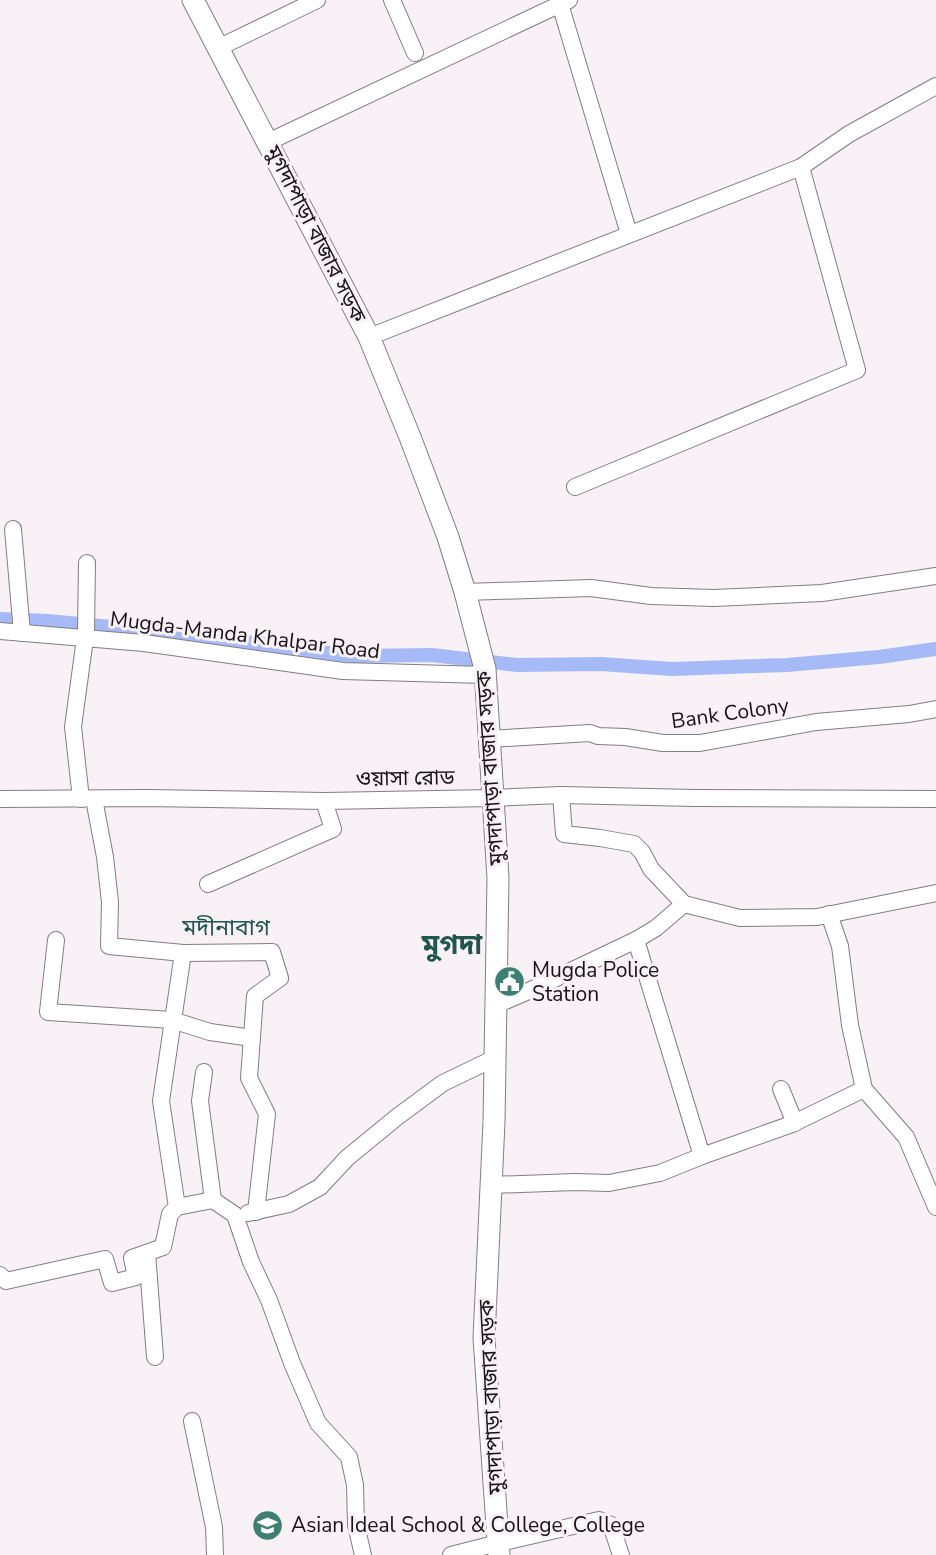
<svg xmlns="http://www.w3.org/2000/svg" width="936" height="1555" font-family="'Nunito Sans','Noto Sans Bengali',sans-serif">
<rect width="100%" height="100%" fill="#f8f1f6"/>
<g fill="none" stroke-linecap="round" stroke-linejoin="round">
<path stroke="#a7baf8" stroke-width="14" d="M 0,619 L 48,621 L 184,634 L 353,656 L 432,655 L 517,665 L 601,664 L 672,669 L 787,665 L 879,657 L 936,649"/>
<defs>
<g id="street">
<path d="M 392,0 L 415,53"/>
<path d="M 560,4 L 629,234"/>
<path d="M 218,48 L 317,0"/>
<path d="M 268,142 L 569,0"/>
<path d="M 369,337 L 801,167 L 849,134 L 936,86"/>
<path d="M 575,487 L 857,370 L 801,167"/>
<path d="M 13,529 L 22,633"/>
<path d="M 465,592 L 591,588 L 651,596 L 714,598 L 822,593 L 936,576"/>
<path d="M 0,631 L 144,643 L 343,671 L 485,675"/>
<path d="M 489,739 L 590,733 L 598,736 L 625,737 L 663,743 L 700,743 L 816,722 L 909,714 L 936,709"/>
<path d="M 561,795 L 564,834 L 600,838 L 634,844 L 642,852 L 651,869 L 684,904 L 740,918 L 817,917 L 936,893"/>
<path d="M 0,799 L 147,798 L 324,801 L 493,798 L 561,795 L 695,798 L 936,799"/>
<path d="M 81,799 L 73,727 L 86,631 L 87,563"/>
<path d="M 94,799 L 105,857 L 110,902 L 109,946 L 183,953 L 272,952 L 280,978 L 255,996 L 249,1078 L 267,1114 L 256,1212"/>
<path d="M 208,884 L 333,829 L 324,801"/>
<path d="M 829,914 L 840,946 L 850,1025 L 864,1089 L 906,1137 L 936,1207"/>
<path d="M 56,940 L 48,1012 L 172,1020 L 210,1032 L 252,1038"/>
<path d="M 636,940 L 702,1156 L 792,1124 L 864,1089"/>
<path d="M 496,1005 L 531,990 L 636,940 L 656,928 L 684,904"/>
<path d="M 204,1072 L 200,1101 L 213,1200"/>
<path d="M 781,1089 L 795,1123"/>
<path d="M 491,1185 L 575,1182 L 609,1183 L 660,1173 L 702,1156"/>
<path d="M 177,1207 L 161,1101 L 183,953"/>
<path d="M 248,1213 L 289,1204 L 320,1187 L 347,1158 L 397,1117 L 443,1083 L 495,1058"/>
<path d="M 147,1253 L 155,1357"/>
<path d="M 0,1275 L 6,1281 L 105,1259 L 112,1283 L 136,1277 L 132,1258 L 163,1247 L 170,1214 L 177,1207 L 213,1200 L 235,1215 L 251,1262 L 269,1300 L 292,1363 L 318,1423 L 349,1457 L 355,1485 L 356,1525 L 363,1555"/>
<path d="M 192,1421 L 214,1527 L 215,1555"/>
<path d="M 499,1543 L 599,1520 L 611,1525 L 621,1555"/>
<path d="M 451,1555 L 498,1543"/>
</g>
<path id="secondary" d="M 193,0 L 369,337 L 410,437 L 448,537 L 465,592 L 485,669 L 498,878 L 494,1122 L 484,1338 L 499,1555"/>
</defs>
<use href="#street" stroke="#837d81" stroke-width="18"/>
<use href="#secondary" stroke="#837d81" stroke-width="23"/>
<use href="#street" stroke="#fff" stroke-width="16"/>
<use href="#secondary" stroke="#fff" stroke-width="21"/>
</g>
<defs>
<symbol id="civic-disc" viewBox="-11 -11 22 22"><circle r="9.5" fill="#3d8071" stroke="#f8f1f6"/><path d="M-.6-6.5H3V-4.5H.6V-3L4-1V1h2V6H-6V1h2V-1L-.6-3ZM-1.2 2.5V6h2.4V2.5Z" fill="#fff"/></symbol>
<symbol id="university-disc" viewBox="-11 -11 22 22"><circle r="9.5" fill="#3d8071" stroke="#f8f1f6"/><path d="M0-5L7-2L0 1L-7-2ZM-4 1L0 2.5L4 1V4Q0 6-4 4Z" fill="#fff"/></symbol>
</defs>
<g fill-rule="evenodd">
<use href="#civic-disc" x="492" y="964" width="35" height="35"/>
<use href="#university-disc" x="250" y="1508" width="35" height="35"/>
</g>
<g text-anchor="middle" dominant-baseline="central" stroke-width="6" stroke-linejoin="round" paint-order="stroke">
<g font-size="21" fill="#161416" stroke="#f8f1f6">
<text transform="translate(316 234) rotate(63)">মুগদাপাড়া বাজার সড়ক</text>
<text transform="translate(245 635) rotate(7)">Mugda-Manda Khalpar Road</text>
<text transform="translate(730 713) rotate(-8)">Bank Colony</text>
<text transform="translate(490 768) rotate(-94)">মুগদাপাড়া বাজার সড়ক</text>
<text transform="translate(405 778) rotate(-1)">ওয়াসা রোড</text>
<text transform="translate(491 1397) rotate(-93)">মুগদাপাড়া বাজার সড়ক</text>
</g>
<g font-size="21" fill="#161416" stroke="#f8f1f6" text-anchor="start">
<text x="532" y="970">Mugda Police<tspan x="532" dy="24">Station</tspan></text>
<text x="291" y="1525">Asian Ideal School &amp; College, College</text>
</g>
<g font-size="23" fill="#20564b" stroke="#f8f1f6">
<text x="226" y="927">মদীনাবাগ</text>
</g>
<g font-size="28" font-weight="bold" fill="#20564b" stroke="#f8f1f6">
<text x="452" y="945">মুগদা</text>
</g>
</g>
</svg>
